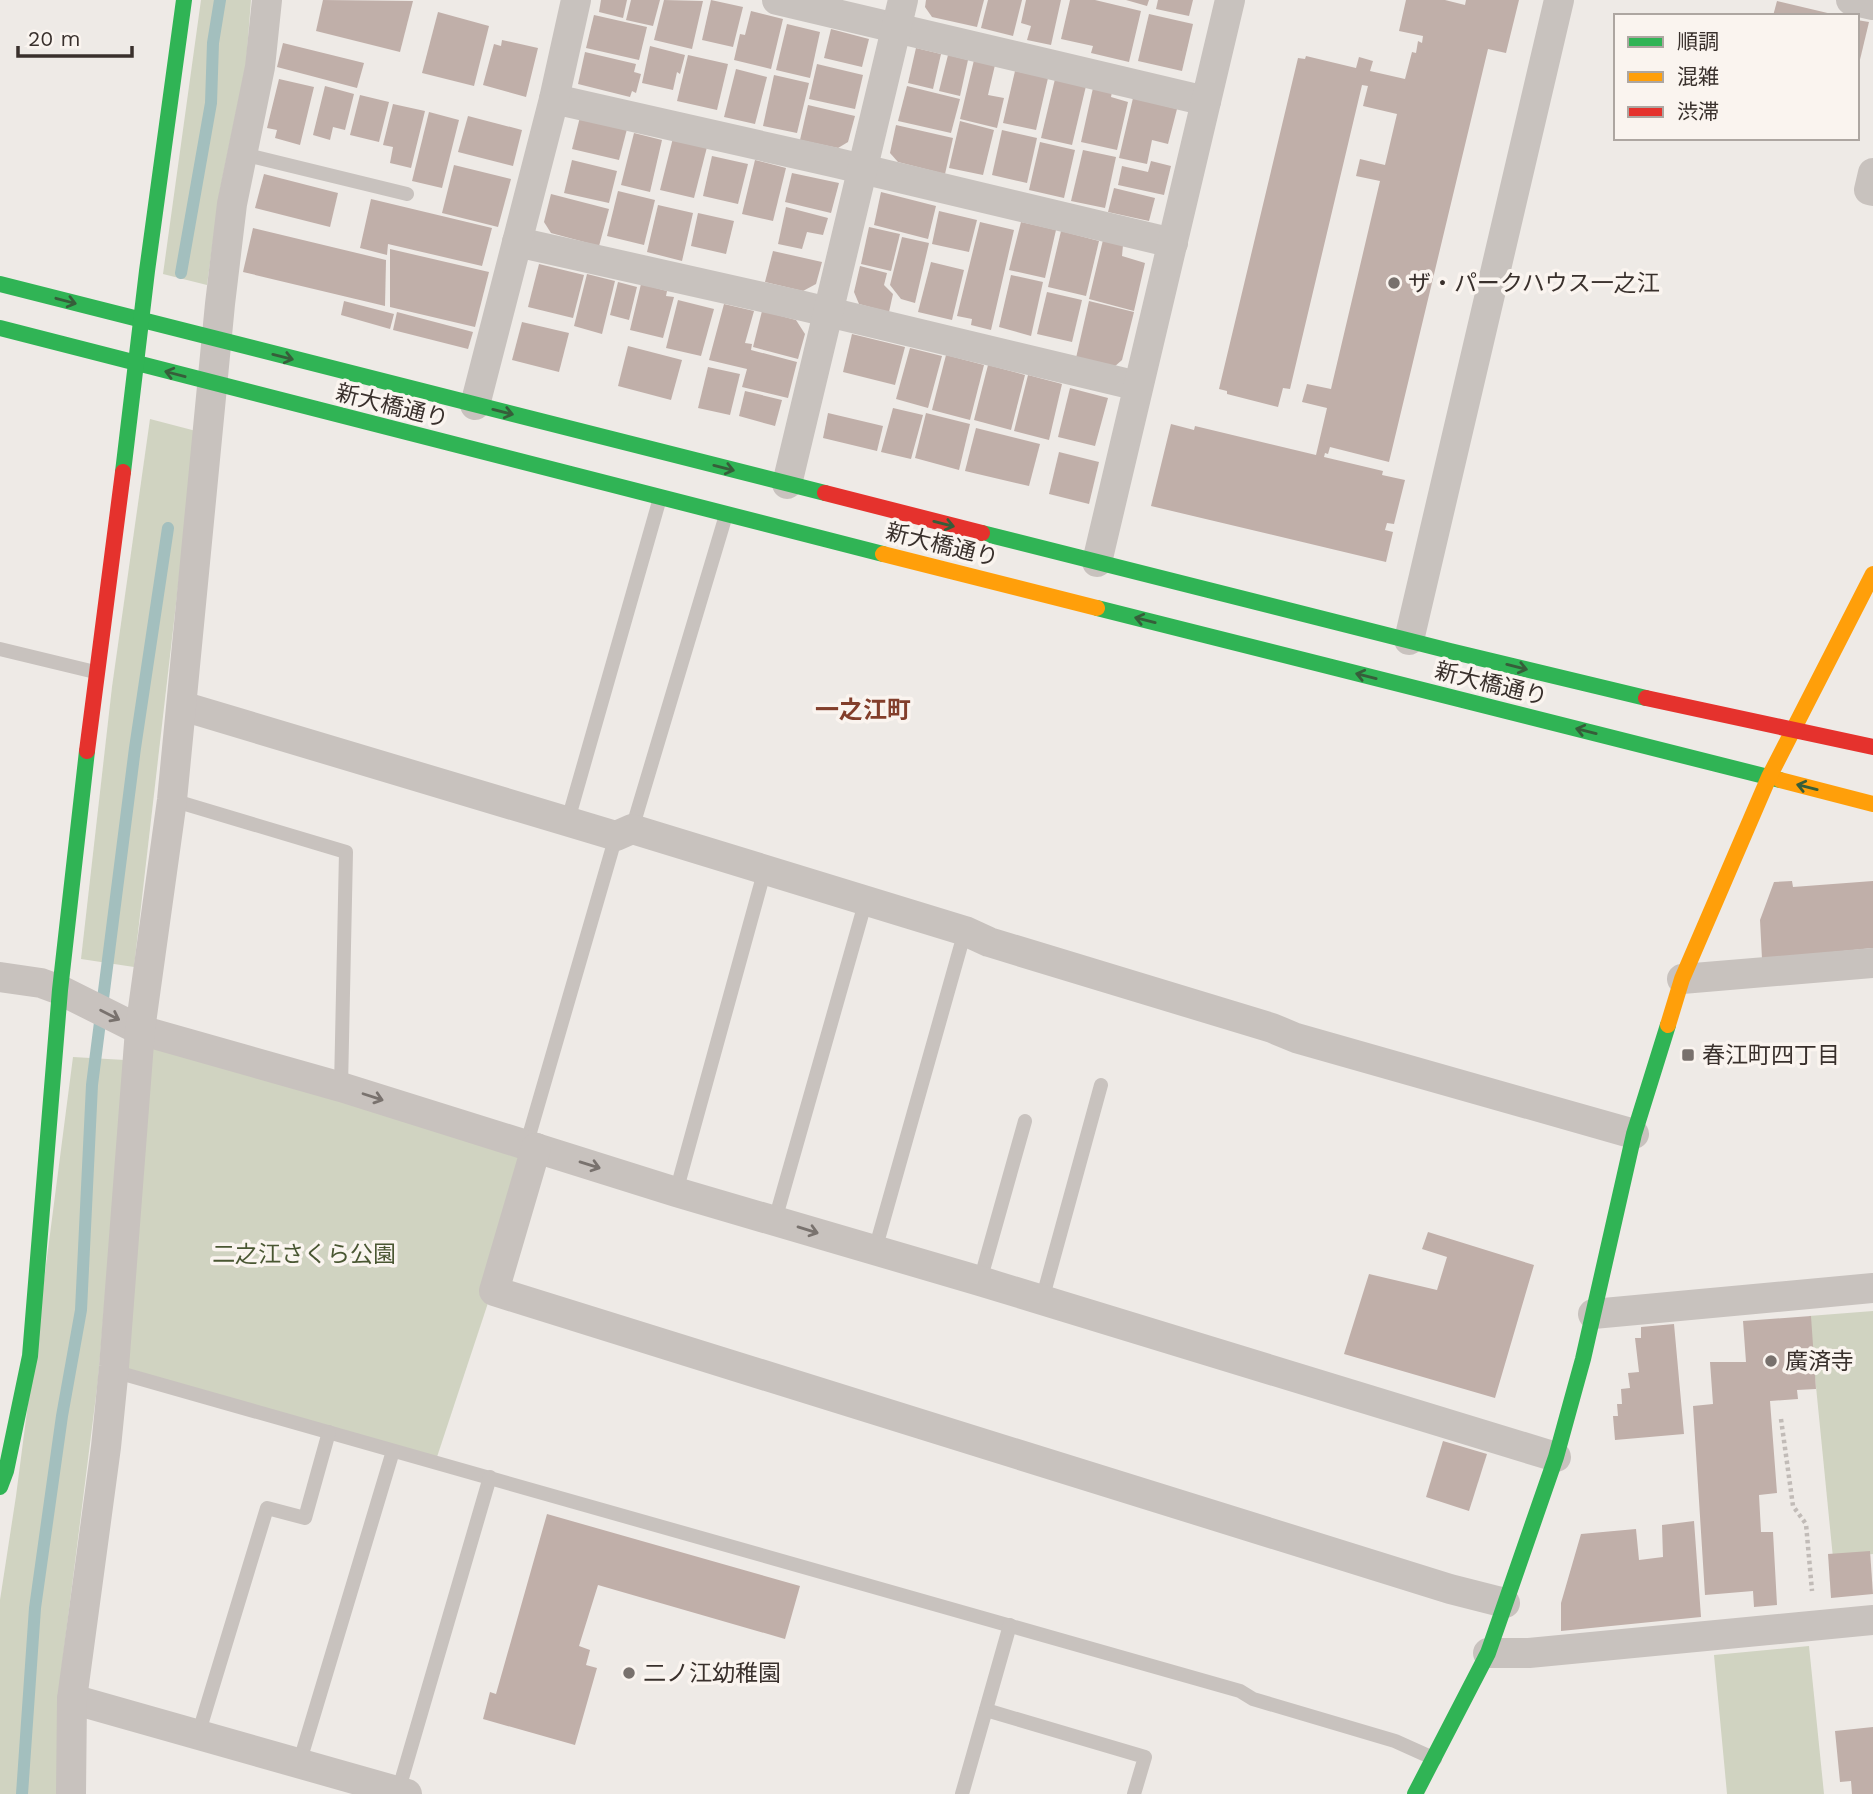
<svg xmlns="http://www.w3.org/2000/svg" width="1873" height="1794" font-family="'Work Sans','Noto Sans JP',sans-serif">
<rect width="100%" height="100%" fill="#eeeae6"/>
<g fill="#d0d3c1">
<path d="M 201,0 L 251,0 L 246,64 L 220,190 L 207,285 L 163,274 Z"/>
<path d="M 150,419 L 196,431 L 134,967 L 81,959 L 112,687 Z"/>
<path d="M 151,1037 L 536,1158 L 435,1463 L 117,1371 Z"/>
<path d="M 73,1057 L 125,1060 L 98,1380 L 57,1705 L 59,1794 L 0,1794 L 0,1600 L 16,1496 Z"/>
<path d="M 1873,1311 L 1873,1554 L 1833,1558 L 1809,1316 Z"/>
<path d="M 1809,1646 L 1824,1794 L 1727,1794 L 1714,1655 Z"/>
</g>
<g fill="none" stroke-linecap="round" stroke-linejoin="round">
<g stroke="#a3bfbe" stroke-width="12">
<path d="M 181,273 L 211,103 L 213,43 L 220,0"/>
<path d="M 22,1794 L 35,1608 L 62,1416 L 81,1310 L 92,1085 L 135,748 L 168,528"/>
</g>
</g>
<g fill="#c0afa9">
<path d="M 323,0 L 413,1 L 400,52 L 316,31 Z"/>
<path d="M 601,0 L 627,0 L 623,18 L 599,12 Z"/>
<path d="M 631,0 L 660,0 L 653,26 L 626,20 Z"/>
<path d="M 664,0 L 703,1 L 692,49 L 654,40 Z"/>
<path d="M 711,0 L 743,7 L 733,47 L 702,40 Z"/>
<path d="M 926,0 L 984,0 L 977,27 L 932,17 L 925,7 Z"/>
<path d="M 988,0 L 1022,0 L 1013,36 L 981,28 Z"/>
<path d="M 1026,0 L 1061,0 L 1051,45 L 1027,40 L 1031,26 L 1021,23 Z"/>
<path d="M 1070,0 L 1095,0 L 1141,11 L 1129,62 L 1091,53 L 1093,46 L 1061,39 Z"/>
<path d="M 1126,0 L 1149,0 L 1147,6 Z"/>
<path d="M 1158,0 L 1193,0 L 1189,16 L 1156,9 Z"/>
<path d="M 1406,0 L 1445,0 L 1465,5 L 1466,0 L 1519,0 L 1506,53 L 1488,49 L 1389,462 L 1330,447 L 1328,454 L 1325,453 L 1324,457 L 1383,471 L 1382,475 L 1405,480 L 1394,524 L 1387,523 L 1385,530 L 1393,532 L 1386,562 L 1151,506 L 1171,424 L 1194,430 L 1195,426 L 1316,455 L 1327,408 L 1302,402 L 1307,384 L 1331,389 L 1380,181 L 1356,176 L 1360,159 L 1385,165 L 1397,114 L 1363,106 L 1368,86 L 1362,85 L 1290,389 L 1283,388 L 1278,407 L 1227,394 L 1227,391 L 1219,389 L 1298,58 L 1305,59 L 1306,56 L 1356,68 L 1359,57 L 1373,61 L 1370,71 L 1405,79 L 1412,52 L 1416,53 L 1418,41 L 1422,43 L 1423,36 L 1399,31 Z"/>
<path d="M 1777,1 L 1836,15 L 1836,16 L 1773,16 Z"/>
<path d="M 751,11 L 783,19 L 771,69 L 734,60 L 740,34 L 745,35 Z"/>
<path d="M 438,12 L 489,26 L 474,86 L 422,73 Z"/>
<path d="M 1149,14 L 1193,24 L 1182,71 L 1138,61 Z"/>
<path d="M 594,15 L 647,27 L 639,60 L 586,48 Z"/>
<path d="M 1857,20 L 1869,22 L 1858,68 L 1857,68 Z"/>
<path d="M 787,24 L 820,32 L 810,78 L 776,70 Z"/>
<path d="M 831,29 L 869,39 L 862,67 L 824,58 Z"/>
<path d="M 502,40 L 538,48 L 526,97 L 483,85 L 494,44 L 501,46 Z"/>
<path d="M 283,43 L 364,63 L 357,88 L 277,67 Z"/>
<path d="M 650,46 L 685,55 L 680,74 L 677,72 L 673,90 L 642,83 Z"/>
<path d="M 916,48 L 941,54 L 933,89 L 908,83 Z"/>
<path d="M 585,52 L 636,64 L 634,72 L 641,74 L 636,93 L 632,91 L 630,97 L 578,84 Z"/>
<path d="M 688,55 L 728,64 L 717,110 L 677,101 Z"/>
<path d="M 948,55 L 968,60 L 960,96 L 939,91 Z"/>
<path d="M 974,60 L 995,65 L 988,95 L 1004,98 L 997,128 L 960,119 Z"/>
<path d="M 817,64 L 863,75 L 855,109 L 809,99 Z"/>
<path d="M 736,69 L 767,77 L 755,124 L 724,117 Z"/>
<path d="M 1015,71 L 1048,78 L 1036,130 L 1003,123 Z"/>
<path d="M 774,75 L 809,83 L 797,133 L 763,126 Z"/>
<path d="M 279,79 L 314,87 L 300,145 L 275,138 L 277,130 L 267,128 Z"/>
<path d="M 1055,79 L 1086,86 L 1072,145 L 1041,138 Z"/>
<path d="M 325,86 L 354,94 L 345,130 L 333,127 L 330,140 L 313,135 Z"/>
<path d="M 907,86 L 960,99 L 951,133 L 898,121 Z"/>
<path d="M 1093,88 L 1112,92 L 1111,97 L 1128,102 L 1117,150 L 1081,142 Z"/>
<path d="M 360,95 L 389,102 L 379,142 L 350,135 Z"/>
<path d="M 1133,98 L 1177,109 L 1168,144 L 1152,140 L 1147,164 L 1119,158 Z"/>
<path d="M 393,104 L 425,111 L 411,168 L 390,163 L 393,147 L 383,145 Z"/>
<path d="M 808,105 L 855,116 L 848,142 L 838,148 L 800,140 Z"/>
<path d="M 429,112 L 459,120 L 442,188 L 412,181 Z"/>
<path d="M 468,116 L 522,130 L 513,166 L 458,152 Z"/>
<path d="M 580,117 L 627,129 L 619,160 L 572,149 Z"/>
<path d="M 960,121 L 994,130 L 983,175 L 949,168 Z"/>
<path d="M 896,125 L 953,138 L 945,174 L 898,162 L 890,153 Z"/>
<path d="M 1002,130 L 1037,138 L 1027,183 L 992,175 Z"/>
<path d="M 634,133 L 662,140 L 650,192 L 621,185 Z"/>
<path d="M 673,138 L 707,147 L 694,198 L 660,190 Z"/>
<path d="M 1040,142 L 1075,150 L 1064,198 L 1029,190 Z"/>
<path d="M 1083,150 L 1116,157 L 1105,208 L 1071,201 Z"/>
<path d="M 712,156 L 748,164 L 738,204 L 703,196 Z"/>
<path d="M 572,160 L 617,171 L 609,203 L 564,193 Z"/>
<path d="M 755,160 L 786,168 L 773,221 L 742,214 Z"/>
<path d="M 1151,161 L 1171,166 L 1164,195 L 1118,185 L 1122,166 L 1148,172 Z"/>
<path d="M 454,165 L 511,179 L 498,227 L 442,213 Z"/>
<path d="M 792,173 L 839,183 L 831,213 L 785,202 Z"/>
<path d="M 264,174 L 338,193 L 330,227 L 255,208 Z"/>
<path d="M 1114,188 L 1155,198 L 1149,221 L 1108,212 Z"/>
<path d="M 618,191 L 655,200 L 644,245 L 607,236 Z"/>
<path d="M 881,192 L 936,206 L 928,239 L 874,225 Z"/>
<path d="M 551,194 L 609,209 L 599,246 L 551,233 L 544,222 Z"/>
<path d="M 371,199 L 492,228 L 482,266 L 388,244 L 387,255 L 360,248 Z"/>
<path d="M 658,205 L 693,213 L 682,261 L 647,252 Z"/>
<path d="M 786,207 L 828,218 L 823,235 L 807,232 L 802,249 L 778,244 Z"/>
<path d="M 939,211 L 977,220 L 969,252 L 932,244 Z"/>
<path d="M 698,213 L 734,221 L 726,254 L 691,246 Z"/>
<path d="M 980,222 L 1014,230 L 991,330 L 971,325 L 972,319 L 957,316 Z"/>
<path d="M 1021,222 L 1056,230 L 1045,278 L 1009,270 Z"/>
<path d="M 869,227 L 900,234 L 891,271 L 861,264 Z"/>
<path d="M 253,228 L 386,260 L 385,306 L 243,272 Z"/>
<path d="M 1061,231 L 1099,241 L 1086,296 L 1048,287 Z"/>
<path d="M 902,237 L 929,243 L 915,303 L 901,299 L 890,285 Z"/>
<path d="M 1103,240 L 1123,245 L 1122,256 L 1145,263 L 1134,311 L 1089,299 Z"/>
<path d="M 390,249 L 489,272 L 475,327 L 390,307 Z"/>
<path d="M 773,251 L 822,262 L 816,284 L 803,291 L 765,282 Z"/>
<path d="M 931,262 L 964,270 L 952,320 L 918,312 Z"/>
<path d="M 539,264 L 584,275 L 573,318 L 528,307 Z"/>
<path d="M 860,266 L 887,273 L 884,285 L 893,294 L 889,312 L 859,304 L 854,292 Z"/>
<path d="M 587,274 L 615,281 L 602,334 L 574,326 Z"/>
<path d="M 1011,275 L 1043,282 L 1031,336 L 999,327 Z"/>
<path d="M 618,282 L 637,287 L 629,320 L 610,315 Z"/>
<path d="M 641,284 L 667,291 L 666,296 L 674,297 L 663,338 L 630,330 Z"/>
<path d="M 1047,292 L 1082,300 L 1072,342 L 1037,334 Z"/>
<path d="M 678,300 L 714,309 L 701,356 L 666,348 Z"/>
<path d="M 344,301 L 394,314 L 390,329 L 341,315 Z"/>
<path d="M 1089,301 L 1134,312 L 1122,360 L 1114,367 L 1076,358 Z"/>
<path d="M 724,304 L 754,311 L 745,343 L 752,344 L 751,350 L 797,362 L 788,398 L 742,387 L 747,369 L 709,360 Z"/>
<path d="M 762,311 L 796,320 L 805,334 L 798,359 L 753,347 Z"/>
<path d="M 397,312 L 473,332 L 468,349 L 393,330 Z"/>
<path d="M 522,322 L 569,333 L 559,372 L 512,360 Z"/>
<path d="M 852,334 L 905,347 L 895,385 L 843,372 Z"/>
<path d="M 628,346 L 682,360 L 671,400 L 618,386 Z"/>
<path d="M 910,348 L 942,356 L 928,408 L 896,399 Z"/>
<path d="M 946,355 L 984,365 L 970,420 L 932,410 Z"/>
<path d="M 988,365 L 1025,375 L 1011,430 L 974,420 Z"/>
<path d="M 708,367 L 740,374 L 730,415 L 698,408 Z"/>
<path d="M 1028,375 L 1062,384 L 1049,440 L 1014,431 Z"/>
<path d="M 1070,388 L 1108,398 L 1095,446 L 1058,437 Z"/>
<path d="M 745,391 L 782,400 L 775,426 L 739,416 Z"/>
<path d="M 893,408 L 923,415 L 911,459 L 881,452 Z"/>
<path d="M 828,413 L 883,426 L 877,451 L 823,438 Z"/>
<path d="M 926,413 L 970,424 L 959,470 L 915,458 Z"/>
<path d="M 976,428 L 1040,444 L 1029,486 L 965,471 Z"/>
<path d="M 1059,452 L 1099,462 L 1089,504 L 1049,494 Z"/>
<path d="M 1792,881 L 1793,887 L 1873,881 L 1873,948 L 1762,959 L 1760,920 L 1774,882 Z"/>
<path d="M 1428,1232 L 1534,1265 L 1495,1398 L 1344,1354 L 1369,1274 L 1437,1290 L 1447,1257 L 1422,1249 Z"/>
<path d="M 1811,1316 L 1816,1389 L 1797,1390 L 1798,1399 L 1770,1401 L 1777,1493 L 1759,1495 L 1761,1532 L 1773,1532 L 1777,1605 L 1754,1607 L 1753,1591 L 1705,1595 L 1693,1406 L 1713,1404 L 1710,1362 L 1746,1362 L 1743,1321 Z"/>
<path d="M 1674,1324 L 1684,1434 L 1615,1440 L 1613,1416 L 1618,1416 L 1617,1404 L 1622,1404 L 1621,1389 L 1630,1388 L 1628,1373 L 1639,1372 L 1635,1338 L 1641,1338 L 1641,1327 Z"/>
<path d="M 1443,1441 L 1487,1454 L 1469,1511 L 1426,1497 Z"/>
<path d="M 547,1514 L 800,1586 L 785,1639 L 598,1585 L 579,1646 L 590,1650 L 586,1665 L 597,1668 L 575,1745 L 483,1719 L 490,1692 L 496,1694 Z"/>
<path d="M 1694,1521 L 1701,1617 L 1561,1631 L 1561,1603 L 1581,1534 L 1636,1529 L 1639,1560 L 1663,1557 L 1662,1525 Z"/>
<path d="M 1870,1551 L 1873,1594 L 1831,1598 L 1828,1554 Z"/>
<path d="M 1873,1727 L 1873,1794 L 1852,1794 L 1851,1781 L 1840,1782 L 1835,1731 Z"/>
</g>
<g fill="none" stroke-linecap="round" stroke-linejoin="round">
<path stroke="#c1bbb7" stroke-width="4.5" stroke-dasharray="3.5 3.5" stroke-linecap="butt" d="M 1781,1419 L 1793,1506 L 1806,1524 L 1812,1591"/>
<g stroke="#c8c2be" stroke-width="14">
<path d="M 243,154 L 407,194"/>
<path d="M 0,649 L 95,672"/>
<path d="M 172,800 L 346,852 L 341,1087"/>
<path d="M 568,820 L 660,498"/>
<path d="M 632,829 L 726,515"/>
<path d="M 526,1146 L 616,836"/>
<path d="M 676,1192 L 765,869"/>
<path d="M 775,1220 L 866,900"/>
<path d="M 875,1250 L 965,931"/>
<path d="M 980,1281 L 1025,1121"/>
<path d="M 1042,1300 L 1101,1085"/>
<path d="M 113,1371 L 1240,1691 L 1253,1699 L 1395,1741 L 1435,1759"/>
<path d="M 986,1710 L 1145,1757 L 1134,1794"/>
<path d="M 198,1735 L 267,1508 L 305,1518 L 329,1432"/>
<path d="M 299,1764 L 393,1451"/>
<path d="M 398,1792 L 490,1477"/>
<path d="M 962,1794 L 1010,1625"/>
</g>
<g stroke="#c8c2be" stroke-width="30">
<path d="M 777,0 L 1206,101"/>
<path d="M 1851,0 L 1873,5"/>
<path d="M 554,99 L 837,163 L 1173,243"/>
<path d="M 1873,173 L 1869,190 L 1873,191"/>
<path d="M 517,242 L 803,306 L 1138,386"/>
<path d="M 475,405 L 554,99 L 576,0"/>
<path d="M 787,484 L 903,0"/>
<path d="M 1097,562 L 1230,0"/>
<path d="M 1409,640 L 1559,0"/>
<path d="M 182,706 L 616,836 L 632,829 L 965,931 L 989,942 L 1272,1028 L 1296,1038 L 1634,1134"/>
<path d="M 0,977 L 41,983 L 60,990 L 140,1030 L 341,1087 L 676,1192 L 980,1281 L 1556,1457"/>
<path d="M 1682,979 L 1873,963"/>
<path d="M 536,1148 L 494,1291 L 1450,1589 L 1505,1603"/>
<path d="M 1593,1314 L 1873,1288"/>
<path d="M 1488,1653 L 1529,1653 L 1873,1620"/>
<path d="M 72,1699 L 407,1794"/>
<path d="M 71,1794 L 72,1699 L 106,1447 L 114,1367 L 140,1030 L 172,800 L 220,304 L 232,204 L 260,67 L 267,0"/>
</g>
<g stroke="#30b455" stroke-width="16">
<path d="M 0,284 L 825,493"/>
<path d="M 0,328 L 883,554"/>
<path d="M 123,472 L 147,271 L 184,0"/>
<path d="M 982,533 L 1450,651 L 1646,698"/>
<path d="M 1097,608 L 1780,780"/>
<path d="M 0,1487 L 6,1471 L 30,1356 L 60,990 L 87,751"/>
<path d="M 1415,1794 L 1488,1653 L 1556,1457 L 1583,1359 L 1634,1134 L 1668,1025"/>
</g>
<g stroke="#ff9f0a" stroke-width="16">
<path d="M 883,554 L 1097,608"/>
<path d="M 1780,780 L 1873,804"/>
<path d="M 1668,1025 L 1682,979 L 1769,777 L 1873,574"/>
</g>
<g stroke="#e5322d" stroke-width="16">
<path d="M 825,493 L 982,533"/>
<path d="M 1646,698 L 1873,747"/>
<path d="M 87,751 L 123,472"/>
</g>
</g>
<defs><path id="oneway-shaft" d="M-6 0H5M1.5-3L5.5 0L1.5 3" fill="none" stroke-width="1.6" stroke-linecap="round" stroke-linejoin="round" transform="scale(1.75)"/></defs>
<g stroke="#365e3a">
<use href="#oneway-shaft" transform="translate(66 301) rotate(15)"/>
<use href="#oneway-shaft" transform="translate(283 357) rotate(14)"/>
<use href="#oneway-shaft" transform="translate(175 374) rotate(-165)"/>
<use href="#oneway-shaft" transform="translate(503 412) rotate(14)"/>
<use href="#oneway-shaft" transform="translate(724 468) rotate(14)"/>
<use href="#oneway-shaft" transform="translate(944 524) rotate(14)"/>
<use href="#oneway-shaft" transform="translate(1145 620) rotate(-166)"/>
<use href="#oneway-shaft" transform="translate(1517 667) rotate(14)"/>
<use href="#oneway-shaft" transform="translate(1366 676) rotate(-166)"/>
<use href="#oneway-shaft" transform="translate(1586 731) rotate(-166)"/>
<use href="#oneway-shaft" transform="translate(1807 787) rotate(-166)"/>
</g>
<g stroke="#79726e">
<use href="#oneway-shaft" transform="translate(110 1015) rotate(27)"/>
<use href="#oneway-shaft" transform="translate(373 1097) rotate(18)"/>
<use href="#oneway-shaft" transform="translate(590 1165) rotate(17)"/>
<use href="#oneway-shaft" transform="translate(808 1230) rotate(17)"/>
</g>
<g fill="#78716d" stroke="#faf4ef" stroke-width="2.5">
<circle cx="1394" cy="283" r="7"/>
<rect x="1681" y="1048" width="14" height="14" rx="3.5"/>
<circle cx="1771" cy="1361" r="7"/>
<circle cx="629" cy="1673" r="7"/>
</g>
<g text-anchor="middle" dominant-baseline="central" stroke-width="7" stroke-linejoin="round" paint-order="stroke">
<g font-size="23" fill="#39302c" stroke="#faf4ef" text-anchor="start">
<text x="1408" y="283">ザ・パークハウス一之江</text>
<text x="1702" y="1055">春江町四丁目</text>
<text x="1785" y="1361">廣済寺</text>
<text x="643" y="1673">二ノ江幼稚園</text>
</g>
<g font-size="23" fill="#39302c" stroke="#faf4ef">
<text transform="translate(392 406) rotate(14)">新大橋通り</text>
<text transform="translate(942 545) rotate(14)">新大橋通り</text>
<text transform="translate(1491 684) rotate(14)">新大橋通り</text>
</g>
<g font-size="23" fill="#495632" stroke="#faf4ef">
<text x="304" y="1254">二之江さくら公園</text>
</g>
<g font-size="24" font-weight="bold" fill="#823e2b" stroke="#faf4ef">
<text x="863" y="710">一之江町</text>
</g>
</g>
<rect x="1614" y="14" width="245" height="126" fill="#faf4ef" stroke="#ada6a1" stroke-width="2"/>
<rect x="1628" y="37" width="35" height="10" fill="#30b455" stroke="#ada6a1" stroke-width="2"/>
<text x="1677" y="49" font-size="21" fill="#39302c">順調</text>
<rect x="1628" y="72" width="35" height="10" fill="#ff9f0a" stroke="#ada6a1" stroke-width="2"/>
<text x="1677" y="84" font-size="21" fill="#39302c">混雑</text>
<rect x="1628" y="107" width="35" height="10" fill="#e5322d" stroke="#ada6a1" stroke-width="2"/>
<text x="1677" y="119" font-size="21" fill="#39302c">渋滞</text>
<path d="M18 46v10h114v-10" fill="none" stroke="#39302c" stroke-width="3.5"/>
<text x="28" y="46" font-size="21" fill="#39302c" stroke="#faf4ef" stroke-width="5" paint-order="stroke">20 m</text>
</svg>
